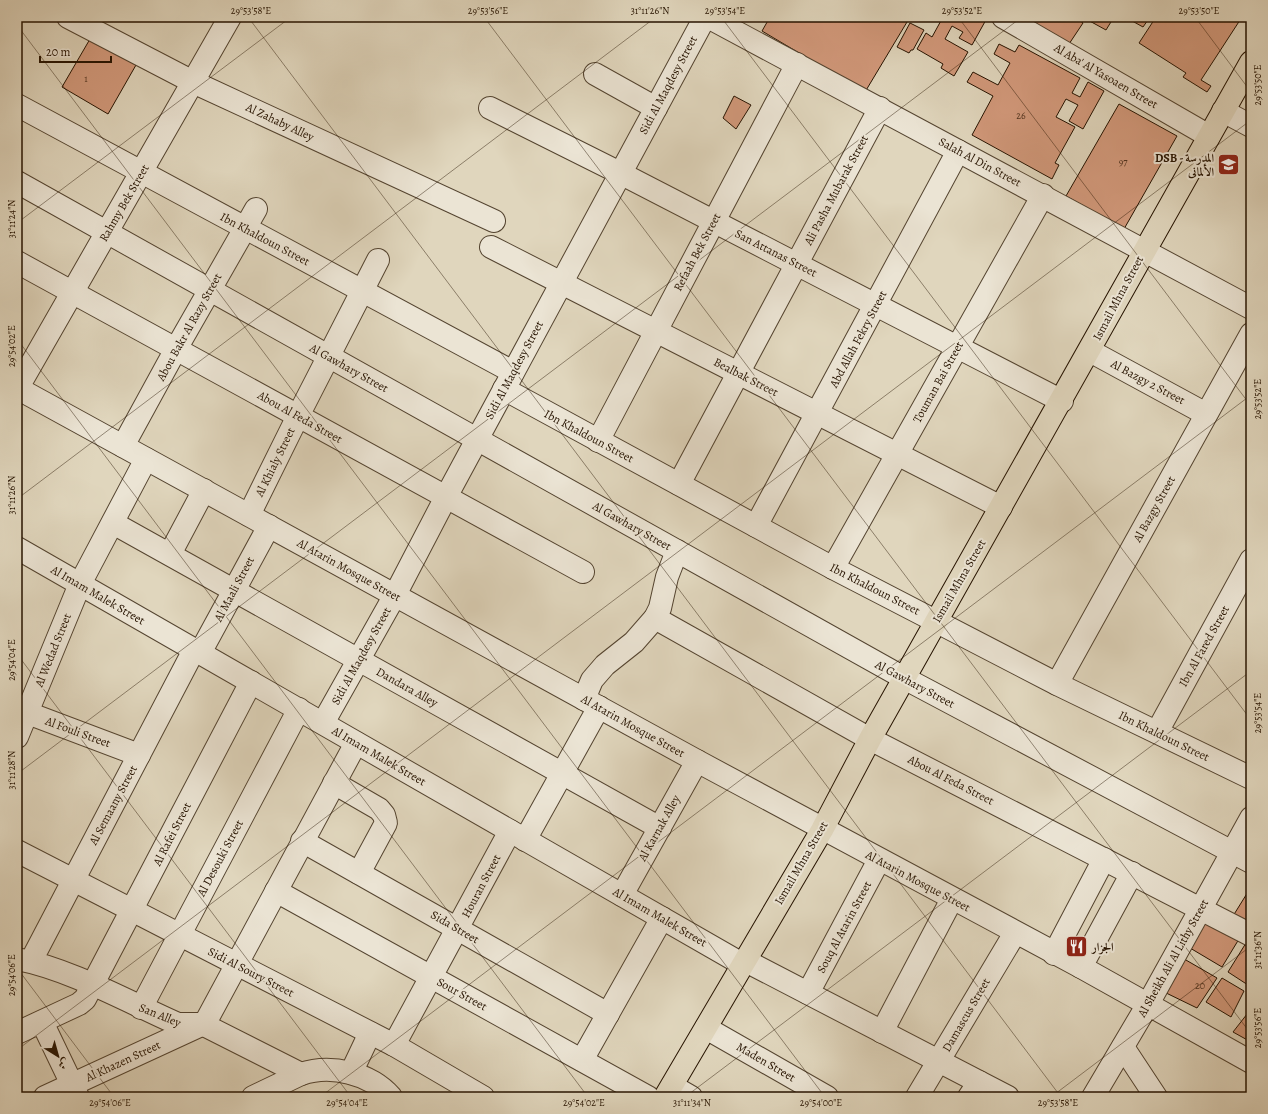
<svg xmlns="http://www.w3.org/2000/svg" width="1268" height="1114" font-family="Alegreya,Amiri,serif">
<rect width="100%" height="100%" fill="#e0d6bd"/>
<filter id="stains"><feTurbulence type="fractalNoise" baseFrequency=".005" numOctaves="4"/><feColorMatrix values="0 0 0 0 .2 0 0 0 0 .09 0 0 0 0 .02 0 0 0 .5 -.17"/></filter>
<radialGradient id="worn" r=".72"><stop offset=".6" stop-color="#630" stop-opacity="0"/><stop offset="1" stop-color="#630" stop-opacity=".3"/></radialGradient>
<g fill="#d2997b" stroke="#261301">
<path d="M 770,17 L 910,17 L 865,92 L 762,31 Z"/>
<path d="M 943,17 L 987,18 L 972,45 L 959,38 L 963,32 L 952,26 L 945,39 L 968,52 L 954,76 L 941,68 L 943,64 L 917,49 L 926,33 L 932,37 Z"/>
<path d="M 1032,17 L 1075,17 L 1083,23 L 1067,47 L 1029,22 Z"/>
<path d="M 1087,17 L 1114,17 L 1106,30 L 1086,19 Z"/>
<path d="M 1125,17 L 1150,17 L 1143,27 Z"/>
<path d="M 1156,17 L 1242,17 L 1201,80 L 1211,86 L 1207,92 L 1183,77 L 1186,73 L 1139,43 Z"/>
<path d="M 910,23 L 924,30 L 913,50 L 911,50 L 909,53 L 897,47 Z"/>
<path d="M 90,39 L 136,65 L 108,114 L 62,87 Z"/>
<path d="M 999,44 L 1015,52 L 1019,45 L 1080,78 L 1072,93 L 1080,97 L 1088,82 L 1104,91 L 1083,129 L 1069,121 L 1078,105 L 1066,99 L 1056,117 L 1075,127 L 1055,163 L 1059,165 L 1052,179 L 972,135 L 993,96 L 967,82 L 973,72 L 998,85 L 1010,63 L 994,54 Z"/>
<path d="M 734,96 L 751,105 L 736,129 L 723,118 Z"/>
<path d="M 1119,104 L 1177,136 L 1124,229 L 1066,196 Z"/>
<path d="M 1251,887 L 1251,930 L 1233,916 Z"/>
<path d="M 1201,919 L 1239,939 L 1222,967 L 1185,945 Z"/>
<path d="M 1246,943 L 1251,947 L 1251,980 L 1248,985 L 1228,972 Z"/>
<path d="M 1179,956 L 1217,978 L 1197,1008 L 1160,990 Z"/>
<path d="M 1222,978 L 1244,991 L 1231,1017 L 1206,1002 Z"/>
<path d="M 1251,1009 L 1251,1042 L 1233,1032 Z"/>
</g>
<g fill="none" stroke-linecap="round" stroke-linejoin="round">
<defs>
<g id="minor">
<path d="M 68,17 L 193,82 L 494,221"/>
<path d="M 708,17 L 1251,308"/>
<path d="M 1003,17 L 1209,136"/>
<path d="M 595,74 L 656,108"/>
<path d="M 17,105 L 513,372"/>
<path d="M 490,108 L 620,173 L 1062,401"/>
<path d="M 1223,111 L 1251,126"/>
<path d="M 17,182 L 904,678 L 1251,862"/>
<path d="M 491,247 L 1001,507"/>
<path d="M 17,262 L 583,572"/>
<path d="M 1090,351 L 1206,414"/>
<path d="M 17,388 L 697,761 L 1081,967 L 1251,1062"/>
<path d="M 17,389 L 230,17"/>
<path d="M 504,389 L 833,568 L 1057,684 L 1251,778"/>
<path d="M 598,441 L 797,64"/>
<path d="M 123,446 L 176,349 L 256,209"/>
<path d="M 679,484 L 880,108"/>
<path d="M 249,515 L 298,416 L 378,260"/>
<path d="M 113,523 L 660,828"/>
<path d="M 756,526 L 958,151"/>
<path d="M 17,548 L 742,964"/>
<path d="M 170,554 L 204,490"/>
<path d="M 833,568 L 1043,195"/>
<path d="M 655,618 L 870,739 L 1251,935"/>
<path d="M 200,653 L 269,526"/>
<path d="M 1057,684 L 1251,334"/>
<path d="M 584,699 L 592,680 L 605,665 L 634,642 L 655,618 L 660,608 L 667,577 L 677,551"/>
<path d="M 17,709 L 139,755"/>
<path d="M 323,723 L 395,595 L 446,497 L 705,17"/>
<path d="M 1157,732 L 1251,560"/>
<path d="M 17,737 L 80,584 L 146,459"/>
<path d="M 334,783 L 379,809 L 384,815 L 386,823 L 359,873"/>
<path d="M 525,840 L 599,707"/>
<path d="M 302,841 L 608,1014"/>
<path d="M 17,851 L 394,1045 L 483,1097"/>
<path d="M 276,891 L 648,1097"/>
<path d="M 622,895 L 697,761"/>
<path d="M 1054,954 L 1104,859"/>
<path d="M 17,959 C 70,969 128,1002 178,1024 L 198,1024 L 204,1025 L 301,1074"/>
<path d="M 744,960 L 1008,1097"/>
<path d="M 31,961 L 194,650"/>
<path d="M 1081,967 L 1132,873"/>
<path d="M 808,993 L 879,860"/>
<path d="M 141,1008 L 299,709"/>
<path d="M 42,1022 L 78,1097"/>
<path d="M 204,1025 L 356,743"/>
<path d="M 706,1028 L 827,1097"/>
<path d="M 882,1032 L 952,899"/>
<path d="M 17,1033 L 79,1004 L 85,999 L 251,682"/>
<path d="M 394,1045 L 510,831"/>
<path d="M 1123,1047 L 1156,1097"/>
<path d="M 582,1060 L 662,918"/>
<path d="M 351,1073 L 370,1033"/>
<path d="M 672,1086 L 691,1097"/>
<path d="M 45,1097 L 199,1026"/>
<path d="M 253,1097 L 301,1074 C 331,1064 370,1073 391,1097"/>
<path d="M 917,1097 L 1015,933"/>
<path d="M 969,1097 L 979,1082"/>
<path d="M 1093,1097 L 1148,1004 L 1251,818"/>
</g>
<path id="major" d="M 665,1097 L 822,830 L 870,739 L 1251,62"/>
</defs>
<use href="#minor" stroke="#544430" stroke-width="24"/>
<use href="#major" stroke="#261301" stroke-width="24"/>
<use href="#minor" stroke="#ebe4d4" stroke-width="22"/>
<use href="#major" stroke="#e0d6bd" stroke-width="22"/>
</g>
<path fill="none" stroke="#261301" stroke-width="1" stroke-opacity="0.45" d="M 248,17 L 1061,1097M 484,17 L 1251,1034M 721,17 L 1251,720M 958,17 L 1251,406M 1195,17 L 1251,92M 17,25 L 825,1097M 17,223 L 291,17M 17,339 L 588,1097M 17,499 L 656,17M 17,654 L 351,1097M 17,774 L 1022,17M 17,968 L 114,1097M 17,1050 L 1251,120M 320,1097 L 1251,395M 685,1097 L 1251,671M 1051,1097 L 1251,946"/>
<defs>
<symbol id="school-square" viewBox="-11 -11 22 22"><rect x="-9" y="-9" width="18" height="18" rx="4" fill="#8f2418" stroke="#ebe4d4"/><path d="M0-5L7-2L0 1L-7-2ZM-4 1L0 2.5L4 1V4Q0 6-4 4Z" fill="#fff"/></symbol>
<symbol id="restaurant-square" viewBox="-11 -11 22 22"><rect x="-9" y="-9" width="18" height="18" rx="4" fill="#8f2418" stroke="#ebe4d4"/><path d="M-5-6h1v4h1v-4h1v4h1v-4h1v5L-1.5 .5V6h-2V.5L-5-1ZM5-6V6H3V1.5H1.5Q1.5-4 5-6Z" fill="#fff"/></symbol>
</defs>
<g fill-rule="evenodd">
<use href="#school-square" x="1216" y="152" width="25" height="25"/>
<use href="#restaurant-square" x="1064" y="934" width="25" height="25"/>
</g>
<g text-anchor="middle" dominant-baseline="central" stroke-width="4" stroke-linejoin="round" paint-order="stroke">
<g font-size="10" fill="#513420">
<text x="86" y="78">1</text>
<text x="1021" y="115">26</text>
<text x="1123" y="161">97</text>
<text x="1200" y="985">20</text>
</g>
<g font-size="12" fill="#261301" stroke="#ebe4d4">
<text transform="translate(1106 76) rotate(30)">Al Aba' Al Yasoaen Street</text>
<text transform="translate(668 85) rotate(-62)">Sidi Al Maqdesy Street</text>
<text transform="translate(280 122) rotate(25)">Al Zahaby Alley</text>
<text transform="translate(980 162) rotate(28)">Salah Al Din Street</text>
<text transform="translate(836 190) rotate(-62)">Ali Pasha Mubarak Street</text>
<text transform="translate(124 203) rotate(-60)">Rahmy Bek Street</text>
<text transform="translate(265 239) rotate(28)">Ibn Khaldoun Street</text>
<text transform="translate(697 252) rotate(-62)">Refaah Bek Street</text>
<text transform="translate(776 253) rotate(27)">San Attanas Street</text>
<text transform="translate(1118 298) rotate(-62)">Ismail Mhna Street</text>
<text transform="translate(189 327) rotate(-61)">Abou Bakr Al Razy Street</text>
<text transform="translate(858 339) rotate(-62)">Abd Allah Fekry Street</text>
<text transform="translate(349 368) rotate(29)">Al Gawhary Street</text>
<text transform="translate(514 370) rotate(-62)">Sidi Al Maqdesy Street</text>
<text transform="translate(746 377) rotate(27)">Bealbak Street</text>
<text transform="translate(938 382) rotate(-61)">Touman Bai Street</text>
<text transform="translate(1148 382) rotate(28)">Al Bazgy 2 Street</text>
<text transform="translate(300 417) rotate(29)">Abou Al Feda Street</text>
<text transform="translate(589 436) rotate(28)">Ibn Khaldoun Street</text>
<text transform="translate(275 462) rotate(-64)">Al Khialy Street</text>
<text transform="translate(1154 509) rotate(-61)">Al Bazgy Street</text>
<text transform="translate(632 526) rotate(29)">Al Gawhary Street</text>
<text transform="translate(349 570) rotate(29)">Al Atarin Mosque Street</text>
<text transform="translate(959 581) rotate(-60)">Ismail Mhna Street</text>
<text transform="translate(234 589) rotate(-62)">Al Maali Street</text>
<text transform="translate(875 589) rotate(27)">Ibn Khaldoun Street</text>
<text transform="translate(98 595) rotate(30)">Al Imam Malek Street</text>
<text transform="translate(1204 646) rotate(-61)">Ibn Al Fared Street</text>
<text transform="translate(53 650) rotate(-68)">Al Wedad Street</text>
<text transform="translate(361 656) rotate(-61)">Sidi Al Maqdesy Street</text>
<text transform="translate(915 684) rotate(28)">Al Gawhary Street</text>
<text transform="translate(407 687) rotate(29)">Dandara Alley</text>
<text transform="translate(633 726) rotate(29)">Al Atarin Mosque Street</text>
<text transform="translate(78 732) rotate(20)">Al Fouli Street</text>
<text transform="translate(1164 736) rotate(26)">Ibn Khaldoun Street</text>
<text transform="translate(379 756) rotate(30)">Al Imam Malek Street</text>
<text transform="translate(951 780) rotate(27)">Abou Al Feda Street</text>
<text transform="translate(113 805) rotate(-62)">Al Semaany Street</text>
<text transform="translate(659 828) rotate(-61)">Al Karnak Alley</text>
<text transform="translate(172 834) rotate(-63)">Al Rafei Street</text>
<text transform="translate(220 858) rotate(-62)">Al Desouki Street</text>
<text transform="translate(801 863) rotate(-60)">Ismail Mhna Street</text>
<text transform="translate(918 881) rotate(28)">Al Atarin Mosque Street</text>
<text transform="translate(481 886) rotate(-62)">Houran Street</text>
<text transform="translate(660 917) rotate(30)">Al Imam Malek Street</text>
<text transform="translate(455 927) rotate(30)">Sida Street</text>
<text transform="translate(844 927) rotate(-62)">Souq Al Atarin Street</text>
<text transform="translate(1173 958) rotate(-61)">Al Sheikh Ali Al Lithy Street</text>
<text transform="translate(251 972) rotate(27)">Sidi Al Soury Street</text>
<text transform="translate(462 994) rotate(29)">Sour Street</text>
<text transform="translate(160 1015) rotate(22)">San Alley</text>
<text transform="translate(966 1015) rotate(-60)">Damascus Street</text>
<text transform="translate(123 1061) rotate(-25)">Al Khazen Street</text>
<text transform="translate(766 1062) rotate(30)">Maden Street</text>
</g>
<g font-size="12" font-weight="bold" fill="#261301" stroke="#ebe4d4" text-anchor="end">
<text x="1214" y="158">DSB - المدرسة<tspan x="1214" dy="14">الألمانى</tspan></text>
<text x="1092" y="947" text-anchor="start">الجزار</text>
</g>
</g>
<rect width="1268" height="1114" fill="none" stroke="#e0d6bd" stroke-width="44"/>
<g transform="translate(58 1056) rotate(143)" stroke="#ebe4d4" stroke-width="3" paint-order="stroke">
<path d="M0-3L7 15L0 10L-7 15Z" fill="#261301"/>
<text y="-6" font-size="11" font-weight="bold" text-anchor="middle" fill="#261301">ش</text>
</g>
<path d="M40 56v6h71v-6" fill="none" stroke="#261301" stroke-width="2"/>
<text x="46" y="56" font-size="12" fill="#261301" stroke="#ebe4d4" stroke-width="3" paint-order="stroke">20 m</text>
<rect x="22" y="22" width="1224" height="1070" fill="none" stroke="#261301" stroke-width="1.5"/>
<g font-size="10" text-anchor="middle" fill="#261301">
<text x="251" y="14">29°53'58"E</text>
<text x="488" y="14">29°53'56"E</text>
<text x="650" y="14">31°11'26"N</text>
<text x="725" y="14">29°53'54"E</text>
<text x="962" y="14">29°53'52"E</text>
<text x="1199" y="14">29°53'50"E</text>
<text transform="translate(1257 85) rotate(-90)" y="4">29°53'50"E</text>
<text transform="translate(11 219) rotate(-90)" y="4">31°11'24"N</text>
<text transform="translate(11 346) rotate(-90)" y="4">29°54'02"E</text>
<text transform="translate(1257 399) rotate(-90)" y="4">29°53'52"E</text>
<text transform="translate(11 495) rotate(-90)" y="4">31°11'26"N</text>
<text transform="translate(11 660) rotate(-90)" y="4">29°54'04"E</text>
<text transform="translate(1257 713) rotate(-90)" y="4">29°53'54"E</text>
<text transform="translate(11 770) rotate(-90)" y="4">31°11'28"N</text>
<text transform="translate(1257 950) rotate(-90)" y="4">31°11'36"N</text>
<text transform="translate(11 975) rotate(-90)" y="4">29°54'06"E</text>
<text transform="translate(1257 1028) rotate(-90)" y="4">29°53'56"E</text>
<text x="110" y="1106">29°54'06"E</text>
<text x="347" y="1106">29°54'04"E</text>
<text x="584" y="1106">29°54'02"E</text>
<text x="692" y="1106">31°11'34"N</text>
<text x="821" y="1106">29°54'00"E</text>
<text x="1058" y="1106">29°53'58"E</text>
</g>
<rect width="100%" height="100%" filter="url(#stains)"/>
<rect width="100%" height="100%" fill="url(#worn)"/>
</svg>
